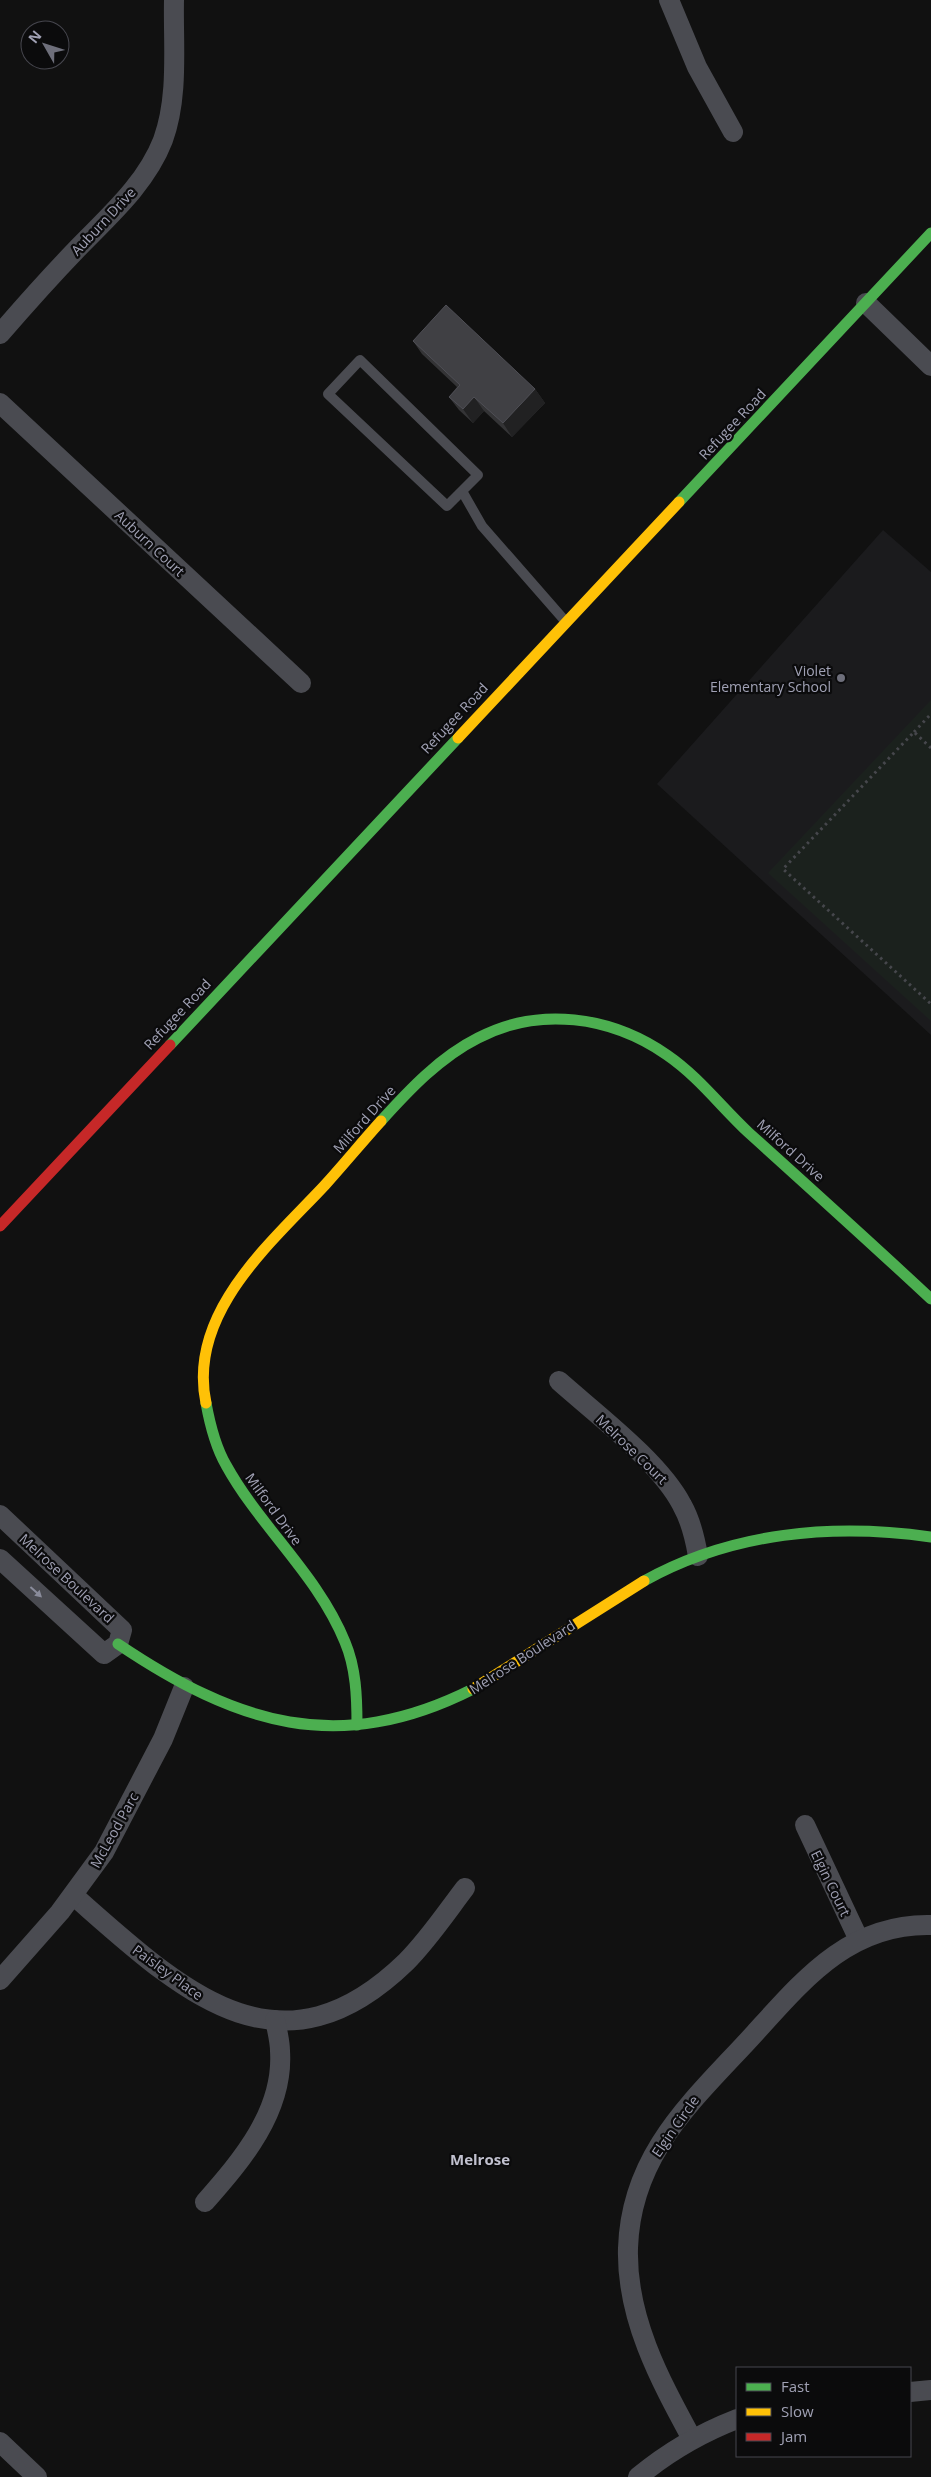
<svg xmlns="http://www.w3.org/2000/svg" width="931" height="2477" font-family="'Open Sans',sans-serif">
<rect width="100%" height="100%" fill="#111"/>
<path fill="#1b1b1d" d="M 883,530 L 931,572 L 931,1035 L 657,784 Z"/>
<path fill="#1b211d" d="M 931,700 L 931,1021 L 768,873 Z"/>
<g fill="none" stroke-linecap="round" stroke-linejoin="round">
<g stroke="#46474c" stroke-width="3" stroke-dasharray="2.5 4" stroke-linecap="butt">
<path d="M 914,732 L 931,714"/>
<path d="M 931,748 L 914,732 L 783,869 L 931,1004"/>
</g>
<path stroke="#4a4b51" stroke-width="10" d="M 462,491 L 478,475 L 360,360 L 328,394 L 447,506 L 462,491 L 482,526 L 566,622"/>
<g stroke="#4a4b51" stroke-width="20">
<path d="M 669,0 L 697,67 L 733,132"/>
<path d="M 866,303 L 931,366"/>
<path d="M 0,334 C 25,305 50,277 77,249 C 109,216 146,184 163,140 C 179,96 173,45 174,0"/>
<path d="M 0,403 L 301,683"/>
<path d="M 559,1381 C 596,1414 660,1462 682,1505 C 691,1521 695,1538 698,1556"/>
<path d="M 0,1515 L 122,1630 L 118,1644 L 104,1654 L 0,1559"/>
<path d="M 805,1825 L 859,1940"/>
<path d="M 73,1895 C 178,1987 277,2087 406,1962 C 428,1940 446,1913 465,1888"/>
<path d="M 0,1980 L 60,1912 L 104,1852 L 163,1739 L 184,1687"/>
<path d="M 205,2202 C 242,2160 284,2111 280,2051 C 280,2041 277,2030 275,2020"/>
<path d="M 910,2392 L 931,2390"/>
<path d="M 692,2439 C 660,2380 626,2318 628,2248 C 631,2152 695,2099 755,2033 C 804,1979 850,1923 931,1925"/>
<path d="M 0,2442 L 37,2477"/>
<path d="M 638,2477 C 668,2452 701,2433 737,2419"/>
</g>
<g stroke="#4caf50" stroke-width="11">
<path d="M 679,502 L 931,233"/>
<path d="M 170,1045 L 458,738"/>
<path d="M 381,1121 C 409,1090 440,1057 478,1038 C 539,1006 611,1016 667,1055 C 699,1077 721,1107 749,1133 C 810,1188 871,1243 931,1299"/>
<path d="M 206,1403 C 210,1425 215,1446 226,1465 C 260,1527 318,1575 345,1642 C 356,1668 357,1697 357,1725"/>
<path d="M 644,1581 C 732,1532 833,1523 931,1537"/>
<path d="M 118,1644 C 237,1724 338,1757 473,1689"/>
</g>
<g stroke="#ffc107" stroke-width="11">
<path d="M 458,738 L 679,502"/>
<path d="M 206,1403 C 187,1313 271,1243 325,1185 C 344,1164 362,1142 381,1121"/>
<path d="M 473,1689 L 644,1581"/>
</g>
<path stroke="#c62828" stroke-width="11" d="M 0,1226 L 170,1045"/>
</g>
<path fill="#343436" d="M 413,341 L 535,389 L 545,403 L 512,437 L 484,411 L 473,423 L 459,410 L 449,397 L 457,387 L 422,354 Z"/>
<g fill="#212122">
<path d="M 535,389 L 545,403 L 512,437 L 503,423 Z"/>
<path d="M 474,397 L 484,411 L 473,423 L 463,409 Z"/>
</g>
<path fill="#404044" stroke="#4f4f56" d="M 446,305 L 535,389 L 503,423 L 474,397 L 463,409 L 449,397 L 460,385 L 413,341 Z"/>
<defs><path id="oneway-solid" d="M-6-.8H1V-3.2L6.5 0L1 3.2V.8H-6Z" transform="scale(1.25)"/></defs>
<use fill="#8a8c9b" href="#oneway-solid" transform="translate(36 1592) rotate(42)"/>
<circle fill="#6e6f7b" stroke="#0b0b0c" stroke-width="2" cx="841" cy="678" r="5"/>
<g text-anchor="middle" dominant-baseline="central" stroke-width="4.5" stroke-linejoin="round" paint-order="stroke">
<g font-size="14" fill="#a0a1b4" stroke="#0b0b0c">
<text transform="translate(103 221) rotate(-47)">Auburn Drive</text>
<text transform="translate(732 424) rotate(-47)">Refugee Road</text>
<text transform="translate(150 543) rotate(43)">Auburn Court</text>
<text transform="translate(454 718) rotate(-47)">Refugee Road</text>
<text transform="translate(177 1014) rotate(-47)">Refugee Road</text>
<text transform="translate(364 1119) rotate(-48)">Milford Drive</text>
<text transform="translate(791 1150) rotate(42)">Milford Drive</text>
<text transform="translate(632 1449) rotate(44)">Melrose Court</text>
<text transform="translate(274 1509) rotate(54)">Milford Drive</text>
<text transform="translate(67 1578) rotate(43)">Melrose Boulevard</text>
<text transform="translate(522 1657) rotate(-33)">Melrose Boulevard</text>
<text transform="translate(114 1830) rotate(-61)">McLeod Parc</text>
<text transform="translate(831 1883) rotate(64)">Elgin Court</text>
<text transform="translate(168 1972) rotate(36)">Paisley Place</text>
<text transform="translate(675 2126) rotate(-55)">Elgin Circle</text>
</g>
<g font-size="14" fill="#a0a1b4" stroke="#0b0b0c" text-anchor="end">
<text x="831" y="670">Violet<tspan x="831" dy="16">Elementary School</tspan></text>
</g>
<g font-size="15" font-weight="bold" fill="#c1c1cf" stroke="#0b0b0c">
<text x="480" y="2159">Melrose</text>
</g>
</g>
<rect x="736" y="2367" width="175" height="90" fill="#0b0b0c" stroke="#47474f"/>
<rect x="746" y="2383" width="25" height="8" fill="#4caf50" stroke="#47474f"/>
<text x="781" y="2392" font-size="15" fill="#a0a1b4">Fast</text>
<rect x="746" y="2408" width="25" height="8" fill="#ffc107" stroke="#47474f"/>
<text x="781" y="2417" font-size="15" fill="#a0a1b4">Slow</text>
<rect x="746" y="2433" width="25" height="8" fill="#c62828" stroke="#47474f"/>
<text x="781" y="2442" font-size="15" fill="#a0a1b4">Jam</text>
<g transform="translate(45 45) rotate(309)"><circle r="24" fill="#0b0b0c" stroke="#47474f"/>
<path d="M0-4L9 19L0 12L-9 19Z" fill="#6e6f7b"/>
<text y="-8" font-size="14" font-weight="bold" text-anchor="middle" fill="#a0a1b4">N</text>
</g>
</svg>
